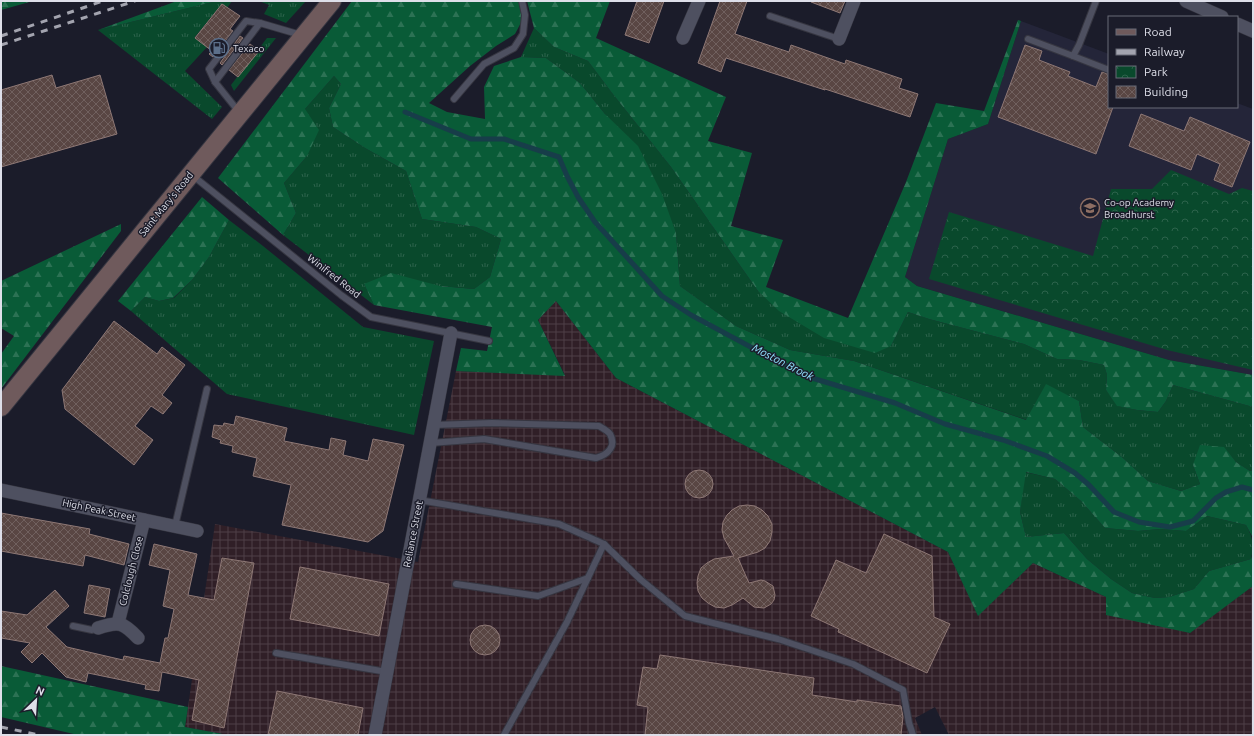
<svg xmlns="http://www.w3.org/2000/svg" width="1254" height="736" font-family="Ubuntu,sans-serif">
<defs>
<pattern id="industrial-grid" width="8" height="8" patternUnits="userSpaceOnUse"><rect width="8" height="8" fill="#301f27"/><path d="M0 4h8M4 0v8" fill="none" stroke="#4e3f46"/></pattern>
<pattern id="grass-tufts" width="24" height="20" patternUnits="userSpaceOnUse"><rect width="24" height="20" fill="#09492c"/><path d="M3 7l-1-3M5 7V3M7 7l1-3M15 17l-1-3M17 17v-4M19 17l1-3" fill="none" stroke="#2c634b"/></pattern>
<pattern id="forest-firs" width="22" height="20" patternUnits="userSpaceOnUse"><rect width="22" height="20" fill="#095b37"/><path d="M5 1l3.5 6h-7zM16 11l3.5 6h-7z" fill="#2c7254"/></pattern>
<pattern id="park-crowns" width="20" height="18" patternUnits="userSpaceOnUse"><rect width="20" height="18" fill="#09492c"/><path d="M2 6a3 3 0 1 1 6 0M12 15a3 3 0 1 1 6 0" fill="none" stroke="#2c634b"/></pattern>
<pattern id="building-cross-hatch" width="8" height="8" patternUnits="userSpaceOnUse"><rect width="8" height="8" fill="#594643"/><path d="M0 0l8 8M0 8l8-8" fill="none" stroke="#70605e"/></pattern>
</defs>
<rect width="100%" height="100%" fill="#1b1c2a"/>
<path fill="url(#industrial-grid)" d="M 556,301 L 616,378 L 948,552 L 978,615 L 1033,563 L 1106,597 L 1189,633 L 1253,586 L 1253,735 L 949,735 L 935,707 L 915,718 L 922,735 L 228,735 L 185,727 L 215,524 L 418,562 L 456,371 L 565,375 L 538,320 Z"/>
<path fill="#242539" d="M 1021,21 L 1109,54 L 1109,107 L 1237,107 L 1237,103 L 1253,109 L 1253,375 L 1169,360 L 917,286 L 905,277 L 948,139 L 988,124 Z"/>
<g fill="url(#grass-tufts)">
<path d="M 217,1 L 232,1 L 227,8 L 222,4 L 195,37 L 207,47 L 185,71 L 222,107 L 212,119 L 98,30 Z"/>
<path d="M 259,1 L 306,1 L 286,23 L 264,14 L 269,5 Z"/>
<path d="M 534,28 L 554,47 L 588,61 L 612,93 L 671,167 L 758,291 L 891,346 L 908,312 L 929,319 L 1024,344 L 1057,359 L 1079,360 L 1104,365 L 1107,375 L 1106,390 L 1118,406 L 1137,410 L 1158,412 L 1166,401 L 1173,385 L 1253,407 L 1253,470 L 1250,471 L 1236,462 L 1223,447 L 1193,465 L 1200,484 L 1181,491 L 1148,481 L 1123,458 L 1083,427 L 1079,401 L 1046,385 L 1027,420 L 854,361 L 790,350 L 736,326 L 680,286 L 676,233 L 605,114 L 580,83 L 546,58 L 521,57 Z"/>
<path d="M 267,38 L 276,38 L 234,91 L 231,85 Z"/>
<path d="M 334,76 L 341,84 L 329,108 L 333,127 L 365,148 L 406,171 L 422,219 L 476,227 L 501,239 L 490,277 L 474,289 L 440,286 L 364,284 L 374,305 L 283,235 L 296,213 L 284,183 L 307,156 L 305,109 Z"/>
<path d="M 229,220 L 263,246 L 363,327 L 434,341 L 414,435 L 227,394 L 131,311 L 145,297 L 159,301 L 174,298 L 192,280 L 209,257 Z"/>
<path d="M 1025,472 L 1055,479 L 1081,501 L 1105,528 L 1138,531 L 1160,529 L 1186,531 L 1207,516 L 1246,525 C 1253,537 1254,546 1251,559 L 1209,571 L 1194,589 L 1169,597 L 1155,598 L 1132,593 L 1111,579 L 1087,559 L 1064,533 L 1026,537 L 1020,512 Z"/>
</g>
<g fill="url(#forest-firs)">
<path d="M 1,1 L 33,1 L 1,10 Z"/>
<path d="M 177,1 L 217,1 L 98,30 Z"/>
<path d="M 352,1 L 522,1 L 525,15 L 515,34 L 496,46 L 470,66 L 429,103 L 447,112 L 485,119 L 484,87 L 494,66 L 521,57 L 546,58 L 580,83 L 605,114 L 638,146 L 662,194 L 676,233 L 680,286 L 736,326 L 790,350 L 854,361 L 1026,420 L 1046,384 L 1079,401 L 1083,427 L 1123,458 L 1148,481 L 1181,491 L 1200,484 L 1193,465 L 1200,445 L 1224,447 L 1236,462 L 1250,471 L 1253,470 L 1253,538 L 1246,525 L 1207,516 L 1186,531 L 1160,529 L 1138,531 L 1105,528 L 1081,501 L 1055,479 L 1026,472 L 1020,512 L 1026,537 L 1064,533 L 1087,559 L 1111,579 L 1132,593 L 1155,598 L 1169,597 L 1194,589 L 1209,571 L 1251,559 L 1253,553 L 1253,586 L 1190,633 L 1106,615 L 1106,597 L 1033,563 L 978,616 L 948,552 L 616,378 L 556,301 L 538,320 L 565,376 L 456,371 L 461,348 L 487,351 L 492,327 L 374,305 L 364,284 L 391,273 L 440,286 L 474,289 L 490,277 L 501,239 L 476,227 L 422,219 L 406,171 L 365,148 L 333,127 L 329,108 L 341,84 L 334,76 L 305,109 L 319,130 L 307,156 L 284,183 L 296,213 L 283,235 L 218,178 Z"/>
<path d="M 527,1 L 610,1 L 596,38 L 726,97 L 708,141 L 752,153 L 731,226 L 783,240 L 766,287 L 848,318 L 906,182 L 936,103 L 984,111 L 1018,20 L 1021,21 L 988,124 L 948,139 L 905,277 L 917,286 L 1169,360 L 1253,375 L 1253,407 L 1173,385 L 1166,401 L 1158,412 L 1137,410 L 1117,406 L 1106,390 L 1107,375 L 1104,365 L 1079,360 L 1057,359 L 1024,344 L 929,319 L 908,312 L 891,346 L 875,353 L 824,338 L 779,311 L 758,291 L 671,167 L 612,93 L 588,61 L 554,47 L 534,28 Z"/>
<path d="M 202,197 L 229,220 L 209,257 L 192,280 L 173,298 L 159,301 L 145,297 L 131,311 L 118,301 Z"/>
<path d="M 121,224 L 121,231 L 1,389 L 1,354 L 14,336 L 1,328 L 1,281 Z"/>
<path d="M 1,666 L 188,707 L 185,727 L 228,735 L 78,735 L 1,717 Z"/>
</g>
<path fill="url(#park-crowns)" d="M 1171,170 L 1229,194 L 1242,188 L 1253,191 L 1253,370 L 1167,350 L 929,279 L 949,212 L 1093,256 L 1111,189 L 1152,189 Z"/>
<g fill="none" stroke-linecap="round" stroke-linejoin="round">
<path stroke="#173d49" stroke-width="5" d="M 405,112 L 471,139 L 504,139 L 559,157 L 567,176 L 578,197 L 595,222 L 662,296 L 691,315 L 777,361 L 812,378 L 895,403 L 945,424 L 1003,440 L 1047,456 L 1075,473 L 1089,485 L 1114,512 L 1139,522 L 1170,527 L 1193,521 L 1216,498 L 1226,492 L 1242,487 L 1253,490"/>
</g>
<g fill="url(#building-cross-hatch)" stroke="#8e7875">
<path d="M 637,1 L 664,1 L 649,43 L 625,35 Z"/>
<path d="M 720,1 L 747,1 L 735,34 L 789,52 L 791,45 L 845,64 L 846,60 L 902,79 L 899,88 L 918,94 L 910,117 L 825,89 L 825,90 L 726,58 L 721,72 L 698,63 Z"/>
<path d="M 811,1 L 845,1 L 840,13 L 811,2 Z"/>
<path d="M 222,4 L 240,16 L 230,29 L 233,31 L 213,57 L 209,54 L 212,51 L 195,38 Z"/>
<path d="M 240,36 L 243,38 L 222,65 L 220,63 Z"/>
<path d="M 250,44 L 259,51 L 238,77 L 229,70 Z"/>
<path d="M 1025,45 L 1042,51 L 1039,60 L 1070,72 L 1068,76 L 1096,87 L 1102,72 L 1109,74 L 1109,107 L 1113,107 L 1096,154 L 998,117 Z"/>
<path d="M 52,75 L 56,88 L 100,75 L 117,134 L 1,167 L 1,90 Z"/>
<path d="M 1141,114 L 1184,131 L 1190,117 L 1250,142 L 1232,187 L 1214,180 L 1220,164 L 1197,154 L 1191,170 L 1129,146 Z"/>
<path d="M 114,321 L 157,354 L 162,347 L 185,365 L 162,395 L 172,403 L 163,414 L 151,406 L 135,426 L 153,440 L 134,465 L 65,409 L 62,390 Z"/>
<path d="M 236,416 L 287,428 L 284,441 L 329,450 L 331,438 L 346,441 L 343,455 L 368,461 L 373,439 L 404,445 L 383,531 L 368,542 L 282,525 L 291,485 L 253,476 L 257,458 L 232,452 L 233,446 L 220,443 L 221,440 L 212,437 L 214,425 L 223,426 L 224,423 L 234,425 Z"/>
<circle cx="699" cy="484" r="14"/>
<path d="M 747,505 L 755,506 L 762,510 L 768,516 L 772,524 L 772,532 L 770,541 L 765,548 L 758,552 L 738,558 L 749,583 L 761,580 L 765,581 L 773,586 L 775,595 L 774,600 L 771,604 L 764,608 L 754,607 L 743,598 L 732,605 L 724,608 L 715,607 L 708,603 L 702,598 L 698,591 L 697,583 L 698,576 L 701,568 L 707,563 L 714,559 L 734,556 L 724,538 L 722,530 L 723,522 L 727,515 L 732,510 L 739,506 Z"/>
<path d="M 1,513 L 90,529 L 89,534 L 129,544 L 124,565 L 85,555 L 83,566 L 1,551 Z"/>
<path d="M 884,534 L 932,556 L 934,617 L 950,624 L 927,673 L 838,632 L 839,629 L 811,616 L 836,560 L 866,573 Z"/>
<path d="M 154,544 L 197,554 L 188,595 L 214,600 L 222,558 L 254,563 L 224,728 L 192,720 L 199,680 L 162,672 L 159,691 L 145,689 L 146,685 L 88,673 L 86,682 L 66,677 L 42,653 L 32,663 L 21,652 L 30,643 L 1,638 L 1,611 L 27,615 L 55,590 L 69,606 L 46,627 L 67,647 L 123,660 L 124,656 L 160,663 L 165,638 L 168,638 L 174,609 L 163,606 L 170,570 L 149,565 Z"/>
<path d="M 300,567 L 389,584 L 379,636 L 290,619 Z"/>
<path d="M 89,585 L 110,589 L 105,617 L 84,613 Z"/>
<circle cx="485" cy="640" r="15"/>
<path d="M 660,655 L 814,678 L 812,695 L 857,702 L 857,700 L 901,706 L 903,717 L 901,735 L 645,735 L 648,707 L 637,705 L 643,667 L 657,669 Z"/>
<path d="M 277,691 L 363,708 L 358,735 L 268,735 Z"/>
</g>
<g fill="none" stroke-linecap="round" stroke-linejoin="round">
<defs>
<g id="lane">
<path d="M 770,16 L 839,39"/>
<path d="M 1028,39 L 1073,56 L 1079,45 L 1096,1"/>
<path d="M 1073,56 L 1109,70"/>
<path d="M 215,82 L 209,69 L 246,21 L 260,23"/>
<path d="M 454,99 L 484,64 L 514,48 L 523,34 L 525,15 L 522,1"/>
<path d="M 239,112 L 215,82 L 260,23 L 301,35"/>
<path d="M 192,175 L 341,295 L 371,317 L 489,341"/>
<path d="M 430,443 L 484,439 L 596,458 C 607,455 617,447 610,434 C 608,431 602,428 599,426 L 492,423 L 433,425"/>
<path d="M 419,500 L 559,524 L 604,544"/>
<path d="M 175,526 L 207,389"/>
<path d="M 456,584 L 538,596 L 588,578"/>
<path d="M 73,626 L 92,630 L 98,628"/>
<path d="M 276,653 L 387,672"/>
<path d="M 504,735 L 567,622 L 604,544 L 640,579 L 685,616 L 778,639 L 853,664 L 903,690 L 909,723 L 913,735"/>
</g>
<g id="street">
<path d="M 1186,1 L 1222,17"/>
<path d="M 1237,24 L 1253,31"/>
<path d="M 683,38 L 699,1"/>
<path d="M 839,39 L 854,1"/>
<path d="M 1,490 L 197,531"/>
<path d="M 118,623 L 144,520"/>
<path d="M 98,628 C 119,621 123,622 138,638"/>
<path d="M 375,735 L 451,333"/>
</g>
<path id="secondary" d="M 1,407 L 332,1"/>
</defs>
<use href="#lane" stroke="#363641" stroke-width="8"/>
<use href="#street" stroke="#363641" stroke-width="14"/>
<use href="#secondary" stroke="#363641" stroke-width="20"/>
<use href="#lane" stroke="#4e5060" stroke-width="6"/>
<use href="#street" stroke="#4e5060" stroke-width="13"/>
<use href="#secondary" stroke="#6f5a5c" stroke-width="18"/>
<g stroke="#a3a4af" stroke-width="3" stroke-dasharray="7 7" stroke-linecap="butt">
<path d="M 1,36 L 103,1"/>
<path d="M 1,45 L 135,1"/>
<path d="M 1,727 L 39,735"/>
</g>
</g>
<defs>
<symbol id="fuel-ring" viewBox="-11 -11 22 22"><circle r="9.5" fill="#1b1c2a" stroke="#5c6f8a" stroke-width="1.5"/><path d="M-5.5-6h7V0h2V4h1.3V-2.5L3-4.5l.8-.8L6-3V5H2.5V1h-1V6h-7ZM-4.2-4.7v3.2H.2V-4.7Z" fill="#5c6f8a"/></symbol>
<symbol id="school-ring" viewBox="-11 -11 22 22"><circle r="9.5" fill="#1b1c2a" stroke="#8d6e63" stroke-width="1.5"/><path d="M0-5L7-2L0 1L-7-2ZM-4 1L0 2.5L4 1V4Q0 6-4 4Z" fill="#8d6e63"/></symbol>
</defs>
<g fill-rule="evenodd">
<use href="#fuel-ring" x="208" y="37" width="22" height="22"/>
<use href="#school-ring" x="1079" y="197" width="22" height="22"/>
</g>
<g text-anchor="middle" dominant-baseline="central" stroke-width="3" stroke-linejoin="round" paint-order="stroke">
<g font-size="10" fill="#dedfe9" stroke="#1b1c2a" text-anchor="start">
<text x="233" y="48">Texaco</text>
<text x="1104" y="202">Co-op Academy<tspan x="1104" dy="12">Broadhurst</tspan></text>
</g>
<g font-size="10" fill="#dedfe9" stroke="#1b1c2a">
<text transform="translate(166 204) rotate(-51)">Saint Mary's Road</text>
<text transform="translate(334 276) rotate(38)">Winifred Road</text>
<text transform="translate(99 510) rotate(12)">High Peak Street</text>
<text transform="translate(413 534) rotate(-79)">Reliance Street</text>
<text transform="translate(131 571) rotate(-76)">Colclough Close</text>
</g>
<g font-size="11" font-style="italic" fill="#90e3ff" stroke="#1b1c2a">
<text transform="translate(783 362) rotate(27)">Moston Brook</text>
</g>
</g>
<rect width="1254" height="736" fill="none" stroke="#dedfe9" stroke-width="4"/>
<rect x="1108" y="16" width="130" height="92" fill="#1b1c2a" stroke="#696a76"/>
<rect x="1116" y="29" width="20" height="6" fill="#6f5a5c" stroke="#696a76"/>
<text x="1144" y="36" font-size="12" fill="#dedfe9">Road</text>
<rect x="1116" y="49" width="20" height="6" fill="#a3a4af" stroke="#696a76"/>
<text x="1144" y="56" font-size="12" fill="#dedfe9">Railway</text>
<rect x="1116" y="66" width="20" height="12" fill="url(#park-crowns)" stroke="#696a76"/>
<text x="1144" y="76" font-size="12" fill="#dedfe9">Park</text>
<rect x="1116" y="86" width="20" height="12" fill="url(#building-cross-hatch)" stroke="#696a76"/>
<text x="1144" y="96" font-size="12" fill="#dedfe9">Building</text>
<g transform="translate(36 700) rotate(25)" stroke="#1b1c2a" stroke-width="3" paint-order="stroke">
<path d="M0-3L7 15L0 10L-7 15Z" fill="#dedfe9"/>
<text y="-6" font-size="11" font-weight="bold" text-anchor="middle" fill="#dedfe9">N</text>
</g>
</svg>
